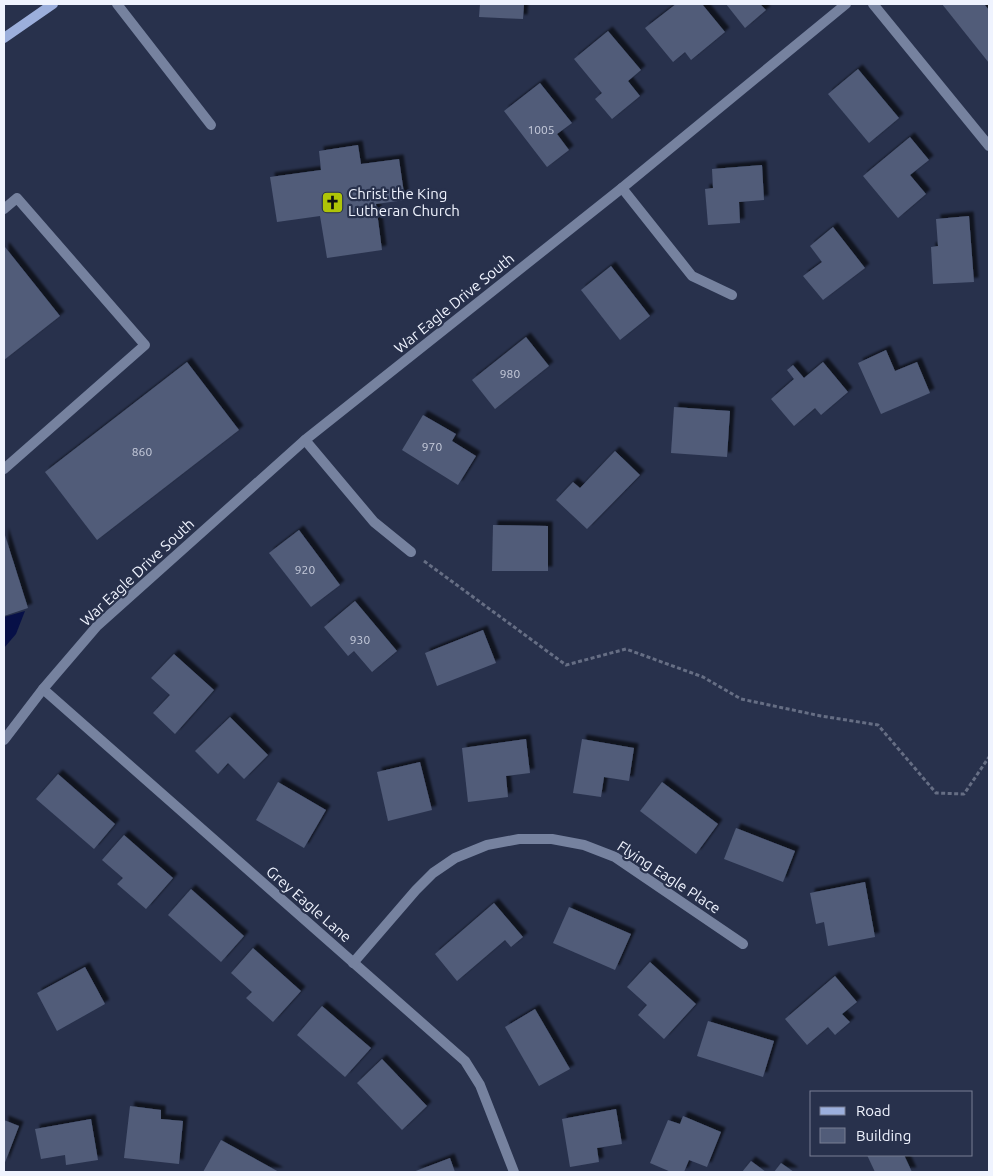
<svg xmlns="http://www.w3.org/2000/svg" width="993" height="1176" font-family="Ubuntu,sans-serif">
<defs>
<filter id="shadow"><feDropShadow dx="4.5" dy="-4.5" stdDeviation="1" flood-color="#0009"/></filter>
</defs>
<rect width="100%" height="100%" fill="#28314c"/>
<path fill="#071047" d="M 25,611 L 16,634 L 4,648 L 4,617 Z"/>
<g fill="#515c79" filter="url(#shadow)">
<path d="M 480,4 L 524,4 L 523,19 L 479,17 Z"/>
<path d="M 676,4 L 702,4 L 725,32 L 691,60 L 685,52 L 673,62 L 645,28 Z"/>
<path d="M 726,4 L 760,4 L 766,10 L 745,28 Z"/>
<path d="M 942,4 L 984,4 L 989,10 L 989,63 Z"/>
<path d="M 608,31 L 641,70 L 628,81 L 640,96 L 612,119 L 595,99 L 602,93 L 574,59 Z"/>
<path d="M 858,69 L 899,118 L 869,143 L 828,94 Z"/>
<path d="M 540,83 L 572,123 L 557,134 L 569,150 L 547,167 L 504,111 Z"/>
<path d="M 910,137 L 929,160 L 910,175 L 926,194 L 898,218 L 863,176 Z"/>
<path d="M 358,145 L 361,164 L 399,159 L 405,200 L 376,204 L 382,250 L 327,258 L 320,216 L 277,222 L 270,177 L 321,170 L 319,151 Z"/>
<path d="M 762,165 L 764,200 L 739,202 L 740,223 L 708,225 L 705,189 L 713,188 L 712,169 Z"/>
<path d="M 969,216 L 974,282 L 933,284 L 931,247 L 938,246 L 936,219 Z"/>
<path d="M 833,227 L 865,268 L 823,300 L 803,276 L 822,262 L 810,246 Z"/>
<path d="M 5,247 L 60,316 L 4,360 L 4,248 Z"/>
<path d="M 611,266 L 650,316 L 620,340 L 581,290 Z"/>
<path d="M 526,337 L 549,366 L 495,409 L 472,380 Z"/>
<path d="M 886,350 L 895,371 L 917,362 L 930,393 L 881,414 L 858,363 Z"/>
<path d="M 187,362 L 239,430 L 97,540 L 45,472 Z"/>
<path d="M 823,362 L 848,392 L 821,415 L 815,408 L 794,426 L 771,399 L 794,379 L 787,370 L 793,365 L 804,378 Z"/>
<path d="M 674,407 L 730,411 L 727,457 L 671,453 Z"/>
<path d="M 423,415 L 456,434 L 452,441 L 476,456 L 458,485 L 402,450 Z"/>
<path d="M 615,451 L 640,475 L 587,529 L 556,500 L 573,482 L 580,488 Z"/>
<path d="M 493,525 L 548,526 L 548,571 L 492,571 Z"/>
<path d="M 299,530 L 340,585 L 311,607 L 269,553 Z"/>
<path d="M 4,532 L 28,608 L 4,616 Z"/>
<path d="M 355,601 L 397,651 L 372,672 L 354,651 L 348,656 L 324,627 Z"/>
<path d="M 483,630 L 496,663 L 437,686 L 425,653 Z"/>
<path d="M 174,654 L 214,690 L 175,734 L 153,713 L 170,695 L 151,678 Z"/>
<path d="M 230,717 L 268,755 L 244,779 L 228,763 L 218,774 L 195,751 Z"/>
<path d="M 526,739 L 530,773 L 506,776 L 508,797 L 468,802 L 462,748 Z"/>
<path d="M 582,739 L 634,748 L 629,781 L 604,777 L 601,797 L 573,793 Z"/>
<path d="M 420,762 L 432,810 L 388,821 L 377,772 Z"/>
<path d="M 58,774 L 115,824 L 94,849 L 36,799 Z"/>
<path d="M 278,782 L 326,810 L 304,848 L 256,820 Z"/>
<path d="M 662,782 L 718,824 L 696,854 L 640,811 Z"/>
<path d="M 736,828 L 795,851 L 783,882 L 724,859 Z"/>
<path d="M 124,835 L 173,878 L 146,909 L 117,884 L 123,878 L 102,860 Z"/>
<path d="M 865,882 L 875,937 L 828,946 L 824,922 L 816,924 L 810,893 Z"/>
<path d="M 191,889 L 244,936 L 221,962 L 168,915 Z"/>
<path d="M 494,903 L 523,937 L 511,947 L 505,940 L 457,981 L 435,954 Z"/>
<path d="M 569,907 L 631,934 L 615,970 L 553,943 Z"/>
<path d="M 253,948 L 301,991 L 273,1022 L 246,998 L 252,992 L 231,973 Z"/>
<path d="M 650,962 L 696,1004 L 664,1039 L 638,1015 L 647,1005 L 627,987 Z"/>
<path d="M 85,967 L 105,1004 L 57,1031 L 37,993 Z"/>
<path d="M 835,976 L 857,1002 L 842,1014 L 850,1022 L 835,1035 L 828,1027 L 807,1045 L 785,1019 Z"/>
<path d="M 322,1006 L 371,1048 L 345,1077 L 297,1035 Z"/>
<path d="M 535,1009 L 570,1069 L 539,1086 L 505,1027 Z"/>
<path d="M 708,1021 L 774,1041 L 763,1077 L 697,1056 Z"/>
<path d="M 382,1059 L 427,1106 L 402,1130 L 357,1083 Z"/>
<path d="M 130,1106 L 161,1110 L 161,1119 L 183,1121 L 179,1164 L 124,1158 Z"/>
<path d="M 616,1109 L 622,1144 L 597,1148 L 599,1162 L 570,1167 L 562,1119 Z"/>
<path d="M 683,1116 L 721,1132 L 707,1167 L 689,1160 L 684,1172 L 671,1172 L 650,1163 L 668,1120 L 680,1124 Z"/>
<path d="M 91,1119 L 98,1160 L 66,1165 L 65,1155 L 41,1159 L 35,1129 Z"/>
<path d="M 4,1120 L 19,1126 L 4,1165 Z"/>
<path d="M 221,1140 L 279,1172 L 203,1172 Z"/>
<path d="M 867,1155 L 904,1155 L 912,1172 L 875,1172 Z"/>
<path d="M 450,1158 L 455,1172 L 413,1172 Z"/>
<path d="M 751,1161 L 766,1172 L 742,1172 Z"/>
<path d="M 781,1163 L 794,1172 L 774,1172 Z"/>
</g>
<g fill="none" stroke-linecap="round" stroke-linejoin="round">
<path stroke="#666e84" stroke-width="3" stroke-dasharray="4 2.5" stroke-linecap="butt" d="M 424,561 L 566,665 L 626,649 L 703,677 L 741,699 L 821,716 L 878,725 L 936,793 L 964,794 L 989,757"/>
<g stroke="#76829f" stroke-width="10">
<path d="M 117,4 L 211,125"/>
<path d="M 4,209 L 17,198 L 145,345 L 4,469"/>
</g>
<g stroke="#76829f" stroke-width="10">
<path d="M 873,4 L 989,146"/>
<path d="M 622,188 L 692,276 L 732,295"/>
<path d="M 305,440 L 374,522 L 411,552"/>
<path d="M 43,689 L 465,1061 L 480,1085 L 514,1172"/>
<path d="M 4,740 L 43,689 L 97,626 L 305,440 L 622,188 L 846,4"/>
<path d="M 353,963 L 416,890 L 433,873 L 455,858 L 487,845 L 519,839 L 552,839 L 584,845 L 615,857 L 743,944"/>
</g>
<path stroke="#9cafdc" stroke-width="10" d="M 4,38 L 53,4"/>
</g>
<defs>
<symbol id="church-square" viewBox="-11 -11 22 22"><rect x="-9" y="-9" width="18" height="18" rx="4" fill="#afc507" stroke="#28314c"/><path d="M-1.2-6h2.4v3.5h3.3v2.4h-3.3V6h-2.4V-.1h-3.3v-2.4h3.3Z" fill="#111"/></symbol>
</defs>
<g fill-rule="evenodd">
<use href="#church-square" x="320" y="190" width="25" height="25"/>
</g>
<g text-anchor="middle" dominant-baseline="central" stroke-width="4.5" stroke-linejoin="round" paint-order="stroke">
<g font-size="12" fill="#c8cddd">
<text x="541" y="129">1005</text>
<text x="510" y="373">980</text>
<text x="432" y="446">970</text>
<text x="142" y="451">860</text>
<text x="305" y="569">920</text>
<text x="360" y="639">930</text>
</g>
<g font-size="15" fill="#eff3fe" stroke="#28314c" text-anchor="start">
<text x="348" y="193">Christ the King<tspan x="348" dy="17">Lutheran Church</tspan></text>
</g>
<g font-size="15" fill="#eff3fe" stroke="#28314c">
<text transform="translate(454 303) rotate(-39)">War Eagle Drive South</text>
<text transform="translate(137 572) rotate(-43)">War Eagle Drive South</text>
<text transform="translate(669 877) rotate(33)">Flying Eagle Place</text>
<text transform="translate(309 904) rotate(41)">Grey Eagle Lane</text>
</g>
</g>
<rect width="993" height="1176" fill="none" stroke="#eff3fe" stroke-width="10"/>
<rect x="810" y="1091" width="162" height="65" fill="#28314c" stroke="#787f93"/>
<rect x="820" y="1107" width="25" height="8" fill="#9cafdc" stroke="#787f93"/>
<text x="856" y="1116" font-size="15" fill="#eff3fe">Road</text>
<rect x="820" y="1128" width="25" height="15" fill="#515c79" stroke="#787f93"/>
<text x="856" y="1141" font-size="15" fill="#eff3fe">Building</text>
</svg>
